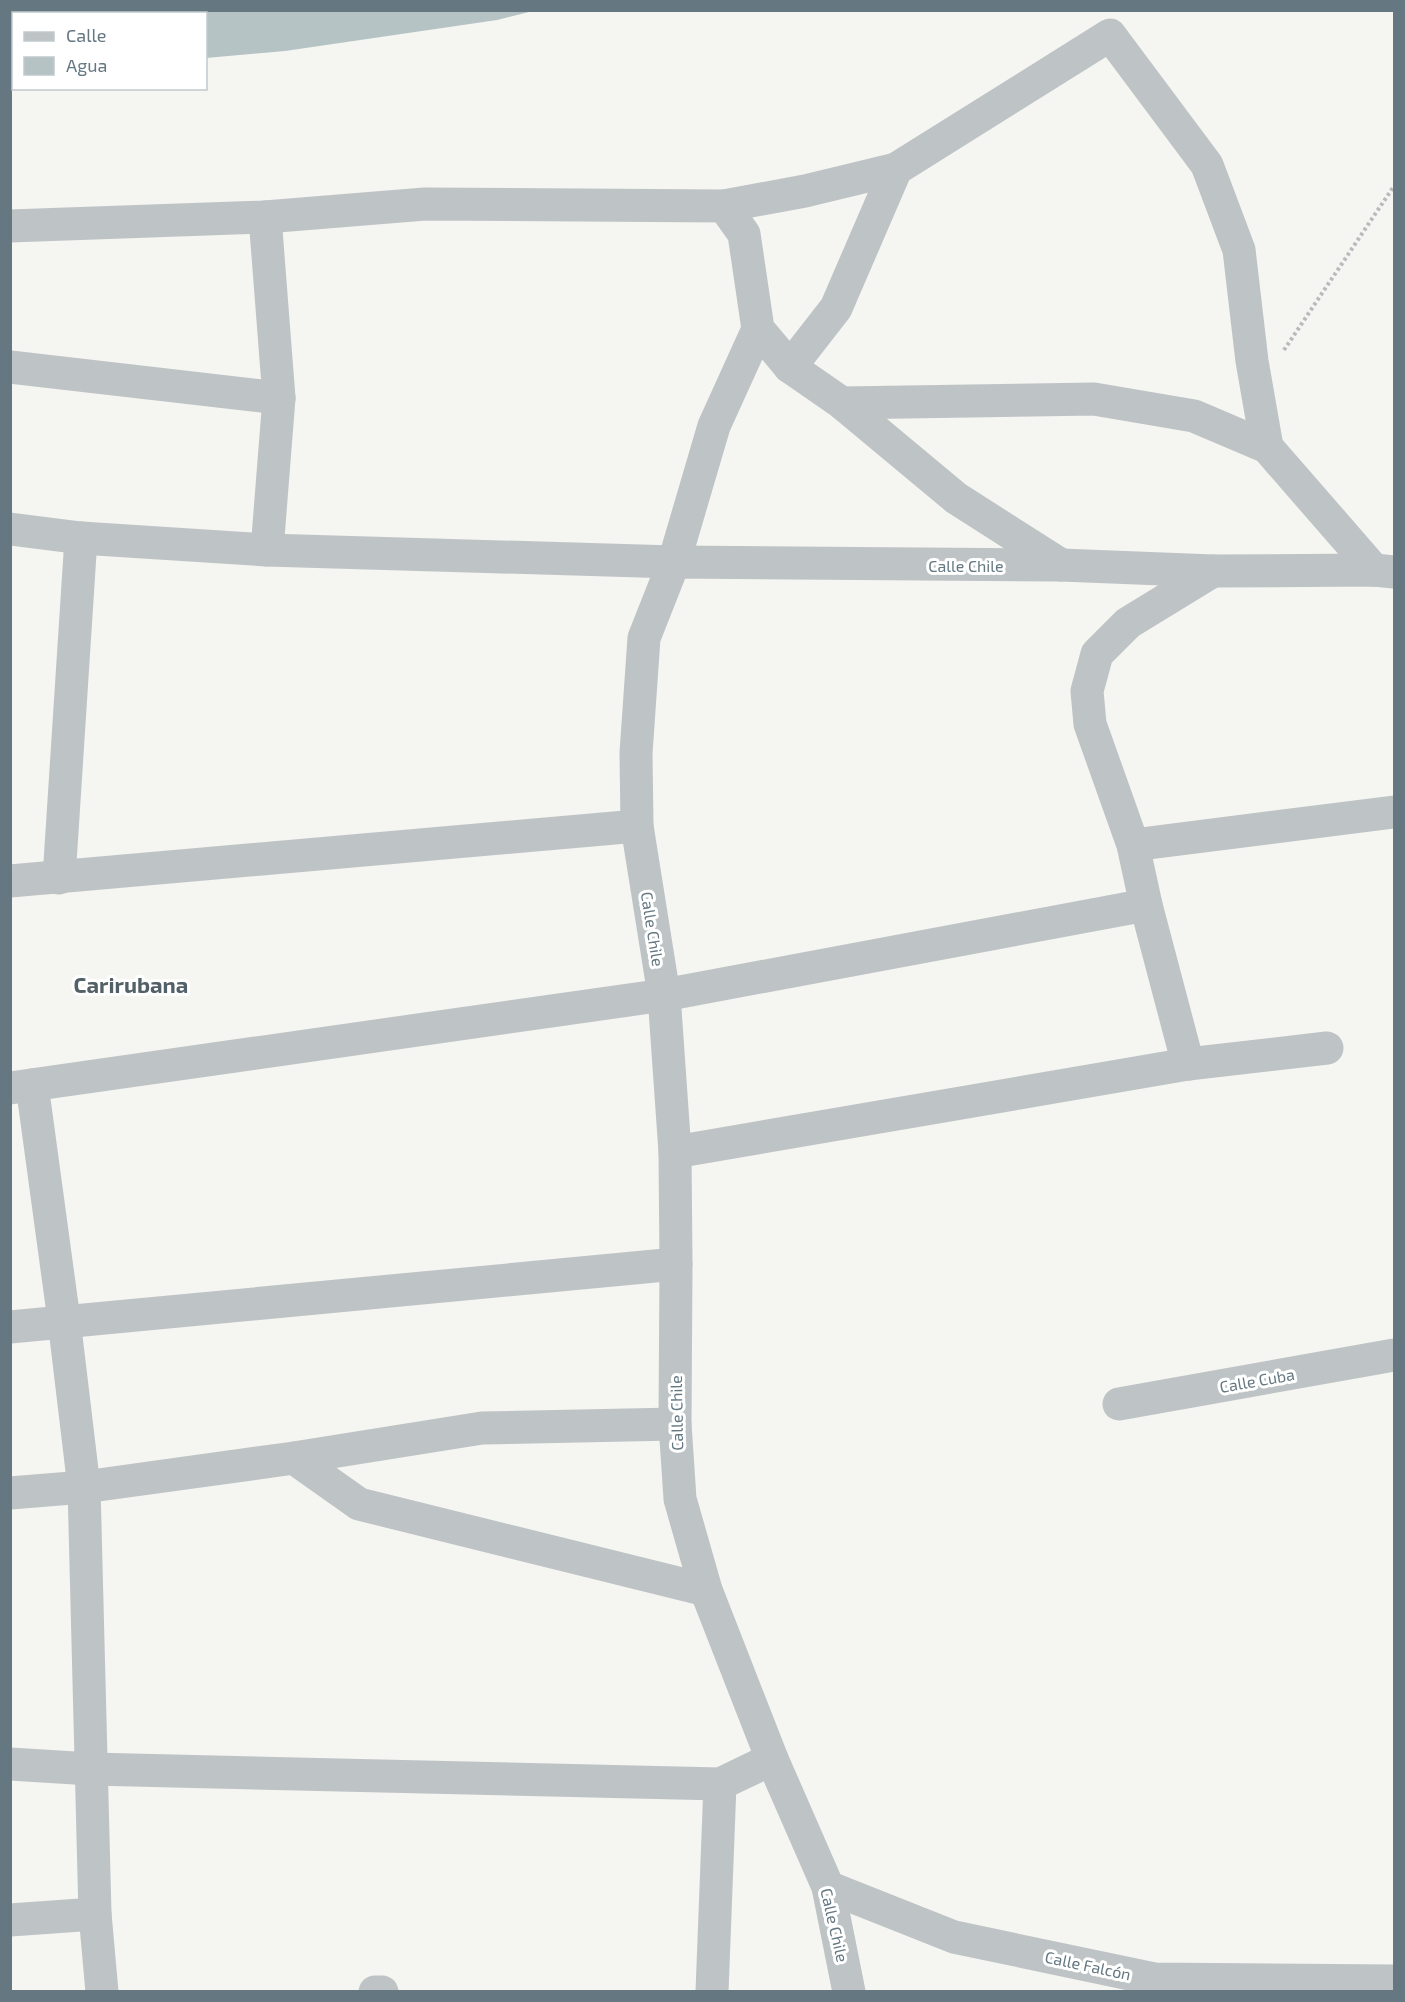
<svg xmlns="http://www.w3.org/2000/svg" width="1405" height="2002" font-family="'Exo 2',sans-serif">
<rect width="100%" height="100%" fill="#f5f5f1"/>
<path fill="#b5c3c5" d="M 11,10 L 533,10 L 533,11 L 497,20 L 285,51 L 206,58 L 206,14 L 14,14 L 14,74 L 11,74 Z"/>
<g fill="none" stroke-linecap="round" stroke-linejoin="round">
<path stroke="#b8bbbd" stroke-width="4" stroke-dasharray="3 3" stroke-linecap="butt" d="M 1284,350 L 1394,186"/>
<g stroke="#bec3c5" stroke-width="33">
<path d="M 724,206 L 805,191 L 896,169"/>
<path d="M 265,217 L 279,398 L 267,550"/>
<path d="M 10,226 L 265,217 L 425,204 L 724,206 L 744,234 L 758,329 L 790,367 L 842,403 L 956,498 L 1061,565"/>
<path d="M 10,367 L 279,398"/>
<path d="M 790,367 L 836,308 L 896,169 L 1110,35 L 1207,165 L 1239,250 L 1252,361 L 1267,447"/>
<path d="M 842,403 L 1094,399 L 1194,416 L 1267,447 L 1374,570"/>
<path d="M 10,529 L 81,538 L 267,550 L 674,562 L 714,426 L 758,329"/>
<path d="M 1133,845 L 1394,812"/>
<path d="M 59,878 L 81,538"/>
<path d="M 10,881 L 637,826"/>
<path d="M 1188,1064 L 1146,905 L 1133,845 L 1090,724 L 1087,691 L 1097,654 L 1128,623 L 1213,571"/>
<path d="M 32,1085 L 64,1320 L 84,1487 L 95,1914 L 102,1992"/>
<path d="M 10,1088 L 664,995 L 1146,905"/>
<path d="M 675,1152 L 1188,1064 L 1327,1048"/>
<path d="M 10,1327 L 676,1264"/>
<path d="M 1119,1404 L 1394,1355"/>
<path d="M 294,1458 L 482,1428 L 675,1424"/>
<path d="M 10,1493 L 84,1487 L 294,1458 L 359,1504 L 706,1590"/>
<path d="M 10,1764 L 91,1769 L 720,1784 L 772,1759"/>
<path d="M 828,1887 L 954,1937 L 1154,1979 L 1394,1981"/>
<path d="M 10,1920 L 95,1914"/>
<path d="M 375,1992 L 382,1992"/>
<path d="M 712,1992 L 720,1784"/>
<path d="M 849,1992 L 828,1887 L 772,1759 L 706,1590 L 680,1499 L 675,1424 L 676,1264 L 675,1152 L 664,995 L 637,826 L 636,753 L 644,638 L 674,562 L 1061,565 L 1213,571 L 1374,570 L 1394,572"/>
</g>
</g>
<g text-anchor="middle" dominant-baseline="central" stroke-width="6" stroke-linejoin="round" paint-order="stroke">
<g font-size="16" fill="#657882" stroke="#fff">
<text x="966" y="565">Calle Chile</text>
<text transform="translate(653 929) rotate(81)">Calle Chile</text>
<text transform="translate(1257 1380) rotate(-10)">Calle Cuba</text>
<text transform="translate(676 1413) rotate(-91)">Calle Chile</text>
<text transform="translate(835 1925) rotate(77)">Calle Chile</text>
<text transform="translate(1088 1965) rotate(12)">Calle Falcón</text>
</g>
<g font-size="22" font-weight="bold" fill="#526067" stroke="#fff">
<text x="131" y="984">Carirubana</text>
</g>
</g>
<rect width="1405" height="2002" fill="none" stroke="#657882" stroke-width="24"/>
<rect x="12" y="12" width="195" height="78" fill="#ffffff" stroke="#c1c9cd" stroke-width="1.5"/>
<rect x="24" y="32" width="30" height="9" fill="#bec3c5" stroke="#c1c9cd" stroke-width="1.5"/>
<text x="66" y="42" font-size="18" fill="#657882">Calle</text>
<rect x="24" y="57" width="30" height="18" fill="#b5c3c5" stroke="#c1c9cd" stroke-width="1.5"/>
<text x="66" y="72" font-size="18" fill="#657882">Agua</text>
</svg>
